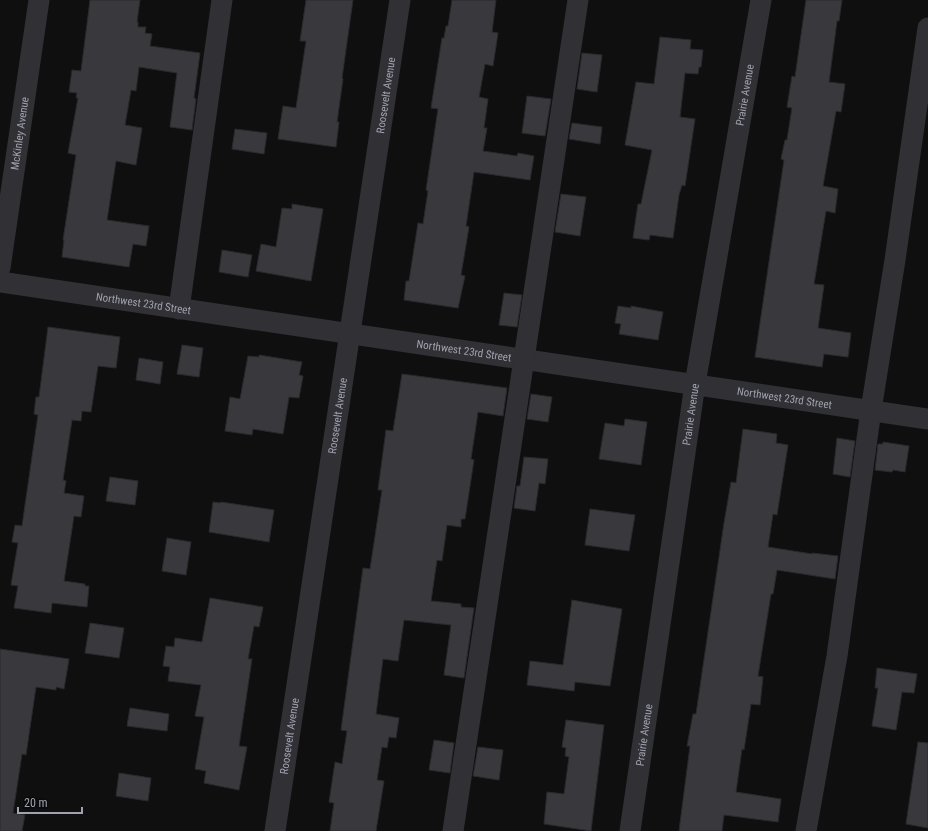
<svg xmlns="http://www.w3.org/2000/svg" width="928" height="831" font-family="'Roboto Condensed',sans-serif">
<rect width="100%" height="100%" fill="#0f0f10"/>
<g fill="#39393d" stroke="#2a292c">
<path d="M 90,0 L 140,0 L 137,22 L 138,22 L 138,27 L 146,27 L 145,33 L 152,34 L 150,46 L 200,53 L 194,98 L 196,99 L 192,130 L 170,127 L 177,73 L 139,67 L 136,91 L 131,90 L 125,125 L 142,128 L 136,165 L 116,161 L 107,220 L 149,226 L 146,246 L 133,244 L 129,267 L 62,257 L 64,240 L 63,240 L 76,155 L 68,153 L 78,98 L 76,98 L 77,93 L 69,92 L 72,70 L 81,71 Z"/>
<path d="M 306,0 L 353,0 L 342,78 L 343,79 L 337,122 L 339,122 L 336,147 L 278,139 L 283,106 L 296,108 L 306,41 L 300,41 Z"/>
<path d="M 452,0 L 496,0 L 492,32 L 498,33 L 493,66 L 485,64 L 479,97 L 488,99 L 484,128 L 487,128 L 483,151 L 517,156 L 518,153 L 534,156 L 530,180 L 474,172 L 466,226 L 469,227 L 461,275 L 465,276 L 458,308 L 404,300 L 406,281 L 409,281 L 418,223 L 423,224 L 428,191 L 426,190 L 438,109 L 431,108 L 442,38 L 444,38 L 446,26 L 448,26 Z"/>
<path d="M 806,0 L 842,0 L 839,21 L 837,21 L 829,82 L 845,84 L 841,112 L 836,111 L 823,186 L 838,189 L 835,213 L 826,211 L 814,284 L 824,285 L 818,328 L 851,333 L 848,357 L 824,354 L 822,367 L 755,357 L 784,160 L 781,159 L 785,140 L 787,140 L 792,108 L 787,107 L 792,76 L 795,77 Z"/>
<path d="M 660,37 L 691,40 L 690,49 L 703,50 L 701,67 L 699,67 L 698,74 L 685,73 L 680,117 L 695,119 L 685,186 L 682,185 L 679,195 L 673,238 L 650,235 L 649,240 L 633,238 L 638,204 L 641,204 L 652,150 L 625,145 L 636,82 L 654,84 Z"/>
<path d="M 582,53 L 602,55 L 597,92 L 577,89 Z"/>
<path d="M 527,96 L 551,99 L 545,136 L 522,133 Z"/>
<path d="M 572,123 L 602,127 L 600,144 L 569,139 Z"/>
<path d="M 235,129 L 267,133 L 264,154 L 232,149 Z"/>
<path d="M 561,194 L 586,197 L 580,236 L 555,232 Z"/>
<path d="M 292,204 L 323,209 L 311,281 L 256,271 L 261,244 L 276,247 L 282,208 L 292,209 Z"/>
<path d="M 222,250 L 252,255 L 248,277 L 219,272 Z"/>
<path d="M 504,293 L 522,295 L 517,327 L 499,325 Z"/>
<path d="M 618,306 L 631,308 L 631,306 L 663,312 L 658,340 L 619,334 L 621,324 L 615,323 Z"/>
<path d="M 48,327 L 120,337 L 116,368 L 98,366 L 91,412 L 82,411 L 81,421 L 72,420 L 63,480 L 66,481 L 64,493 L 84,496 L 81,517 L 74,516 L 64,581 L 85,584 L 85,586 L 89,586 L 87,607 L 52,603 L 51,613 L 14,608 L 18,586 L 11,585 L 18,543 L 12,542 L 15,525 L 22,526 L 38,415 L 34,414 L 36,397 L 39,397 Z"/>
<path d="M 182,345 L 203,348 L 199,377 L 177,374 Z"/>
<path d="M 259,355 L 302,362 L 299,375 L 303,376 L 299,398 L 289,397 L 283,434 L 253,429 L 252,435 L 225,431 L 230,397 L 240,399 L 248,356 L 259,357 Z"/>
<path d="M 139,358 L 163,362 L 160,384 L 136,380 Z"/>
<path d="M 402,374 L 507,388 L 503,416 L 478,412 L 471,459 L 474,460 L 465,519 L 461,519 L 461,527 L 447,525 L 442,561 L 437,560 L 431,601 L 461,604 L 461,607 L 474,608 L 464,678 L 444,675 L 451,625 L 404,620 L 398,661 L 383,659 L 376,714 L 399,718 L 396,738 L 389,737 L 387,748 L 382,747 L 377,780 L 384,781 L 376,831 L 330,831 L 334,803 L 329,802 L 335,762 L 342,764 L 347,731 L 341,730 L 363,568 L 370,569 L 382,490 L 378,490 L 386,430 L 393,431 Z"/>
<path d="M 531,394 L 552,397 L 548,422 L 527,419 Z"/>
<path d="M 625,419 L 647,422 L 641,465 L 599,459 L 605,423 L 624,426 Z"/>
<path d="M 743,429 L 777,434 L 776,443 L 788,445 L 777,515 L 773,514 L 768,547 L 812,554 L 812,553 L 838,556 L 835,579 L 777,570 L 773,594 L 771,594 L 758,676 L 763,677 L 760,705 L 751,704 L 744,750 L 742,749 L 736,792 L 781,799 L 778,822 L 724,815 L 722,831 L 679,831 L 690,746 L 687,746 L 693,714 L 696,714 L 724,523 L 731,482 L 736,483 Z"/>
<path d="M 837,438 L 855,441 L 850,477 L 833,474 Z"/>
<path d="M 883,442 L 909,446 L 905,472 L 893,470 L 892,472 L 875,470 L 878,444 L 883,444 Z"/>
<path d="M 524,457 L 548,459 L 545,484 L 539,483 L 535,511 L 514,508 L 517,486 L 520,486 Z"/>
<path d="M 110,477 L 138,481 L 135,505 L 106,501 Z"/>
<path d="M 213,502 L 220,503 L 221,502 L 274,510 L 269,542 L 209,532 Z"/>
<path d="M 590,509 L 635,515 L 629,551 L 585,545 Z"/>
<path d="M 167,538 L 191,542 L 186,575 L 162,571 Z"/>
<path d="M 210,598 L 263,607 L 259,627 L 254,626 L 248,659 L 252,659 L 239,746 L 247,747 L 239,790 L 204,783 L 206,771 L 195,769 L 204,717 L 195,716 L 201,685 L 168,681 L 170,667 L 163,666 L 166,646 L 174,647 L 175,638 L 202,642 Z"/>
<path d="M 572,600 L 622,609 L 610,686 L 575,682 L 574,691 L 527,685 L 530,661 L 563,665 Z"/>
<path d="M 90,623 L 124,628 L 119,658 L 85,653 Z"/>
<path d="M 0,649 L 69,659 L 64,689 L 56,687 L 56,690 L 36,687 L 26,755 L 22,754 L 13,813 L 25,815 L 22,831 L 0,831 Z"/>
<path d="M 877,668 L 917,674 L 914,693 L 902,692 L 896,730 L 872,726 L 878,688 L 875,688 Z"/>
<path d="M 130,708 L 169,714 L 167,731 L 127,726 Z"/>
<path d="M 566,720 L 604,725 L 591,831 L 544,824 L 547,792 L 564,794 L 569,757 L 565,756 L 566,748 L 562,747 Z"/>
<path d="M 434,740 L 454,743 L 450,773 L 429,770 Z"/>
<path d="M 918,742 L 928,743 L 928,828 L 906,824 Z"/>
<path d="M 478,747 L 503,750 L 499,780 L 473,776 Z"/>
<path d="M 119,773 L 151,778 L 148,801 L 116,796 Z"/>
</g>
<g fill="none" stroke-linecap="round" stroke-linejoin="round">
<g stroke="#303035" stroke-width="21">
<path id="s1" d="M 0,268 L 39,0"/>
<path id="s2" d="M 0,282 L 928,419"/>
<path d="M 179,309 L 222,0"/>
<path id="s3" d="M 275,831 L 400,0"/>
<path d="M 453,831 L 578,0"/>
<path id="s4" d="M 630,831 L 695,384 L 761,0"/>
<path d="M 806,831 L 837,656 L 871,410 L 895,260 L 928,28"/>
</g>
</g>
<g text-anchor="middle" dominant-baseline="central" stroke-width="4" stroke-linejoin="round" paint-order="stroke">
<g font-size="11" fill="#a1a2b0" stroke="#0a0a0b">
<text stroke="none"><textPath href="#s3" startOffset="744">Roosevelt Avenue</textPath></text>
<text stroke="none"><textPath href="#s4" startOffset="745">Prairie Avenue</textPath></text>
<text stroke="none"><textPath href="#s1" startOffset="136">McKinley Avenue</textPath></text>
<text stroke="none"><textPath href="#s2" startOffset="145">Northwest 23rd Street</textPath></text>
<text stroke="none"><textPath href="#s2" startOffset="469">Northwest 23rd Street</textPath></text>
<text stroke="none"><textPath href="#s2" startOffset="793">Northwest 23rd Street</textPath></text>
<text stroke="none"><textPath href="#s4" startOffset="421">Prairie Avenue</textPath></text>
<text stroke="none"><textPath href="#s3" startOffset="420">Roosevelt Avenue</textPath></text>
<text stroke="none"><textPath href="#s4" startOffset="97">Prairie Avenue</textPath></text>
<text stroke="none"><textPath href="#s3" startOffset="96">Roosevelt Avenue</textPath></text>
</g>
</g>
<path d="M18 807v6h64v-6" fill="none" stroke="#a1a2b0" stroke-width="2"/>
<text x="24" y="807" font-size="12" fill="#a1a2b0" stroke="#0a0a0b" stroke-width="3" paint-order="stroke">20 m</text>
</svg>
